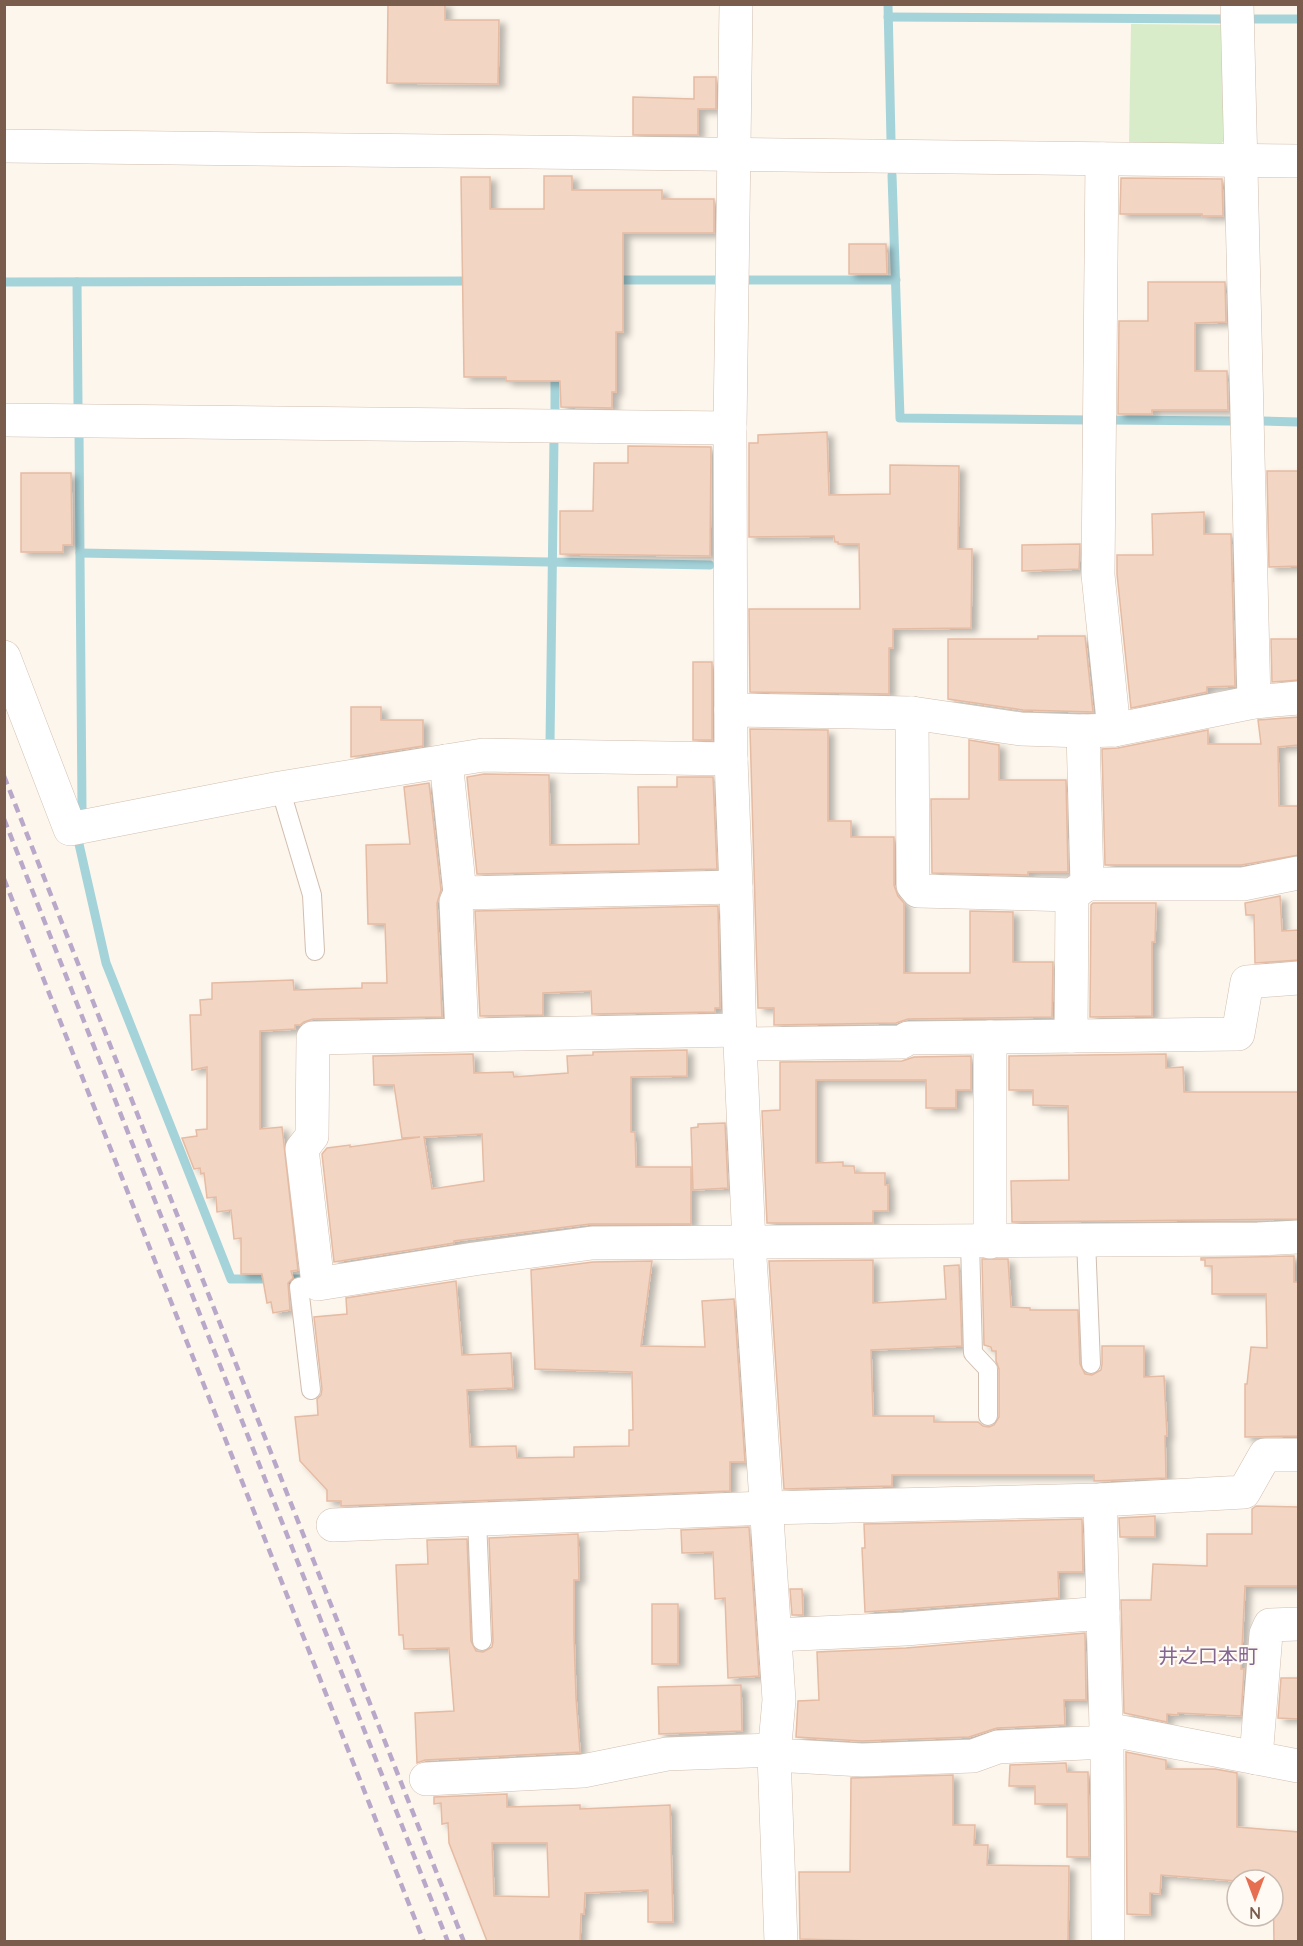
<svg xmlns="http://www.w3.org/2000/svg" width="1303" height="1946" font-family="Quicksand,'Noto Sans JP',sans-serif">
<defs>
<filter id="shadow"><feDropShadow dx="6" dy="4" stdDeviation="3" flood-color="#0004"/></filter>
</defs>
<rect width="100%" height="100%" fill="#fdf6ec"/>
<path fill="#d8ecc9" d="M 1131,24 L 1227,25 L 1228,136 L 1219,146 L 1129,144 Z"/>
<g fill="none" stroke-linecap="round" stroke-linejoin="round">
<g stroke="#a5d3da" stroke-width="9">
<path d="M 888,4 L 891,140"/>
<path d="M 888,17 L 1223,19"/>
<path d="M 1255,19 L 1298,19"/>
<path d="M 892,175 L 900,418 L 1089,420"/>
<path d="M 613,280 L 718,280"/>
<path d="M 749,280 L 896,280"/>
<path d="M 4,282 L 473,281"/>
<path d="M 77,282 L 78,405"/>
<path d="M 555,370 L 555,409"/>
<path d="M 1112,420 L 1231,421"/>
<path d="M 1262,421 L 1298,422"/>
<path d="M 79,432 L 82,809"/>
<path d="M 80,553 L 710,565"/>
<path d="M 550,743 L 554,438"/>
<path d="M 79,844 L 106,963 L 231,1279 L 308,1279"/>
</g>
</g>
<g fill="#f3d5c3" stroke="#e6bba3" stroke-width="1.5" fill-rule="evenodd" filter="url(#shadow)">
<path d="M 388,4 L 445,4 L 445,20 L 499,20 L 498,84 L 387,83 Z"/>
<path d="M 694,77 L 716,77 L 716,109 L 698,109 L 698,135 L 633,135 L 633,97 L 694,99 Z"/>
<path d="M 544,176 L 572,176 L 572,190 L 662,190 L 662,199 L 714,199 L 714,233 L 623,233 L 623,332 L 616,332 L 616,392 L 612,392 L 612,408 L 561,407 L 560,381 L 506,381 L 506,377 L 464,377 L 461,177 L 490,177 L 490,209 L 544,209 Z"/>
<path d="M 1121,178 L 1222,179 L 1223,216 L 1202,216 L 1202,214 L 1120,214 Z"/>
<path d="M 849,244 L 886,244 L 887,274 L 849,274 Z"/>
<path d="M 1148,282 L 1225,282 L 1226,322 L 1195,323 L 1195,371 L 1227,371 L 1228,410 L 1152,410 L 1152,414 L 1118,414 L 1119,321 L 1148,321 Z"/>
<path d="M 827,432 L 829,495 L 890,494 L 890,465 L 959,466 L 958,549 L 972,549 L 971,628 L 893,629 L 893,648 L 889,648 L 889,694 L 750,692 L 749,609 L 860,609 L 859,544 L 838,544 L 838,542 L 835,542 L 834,536 L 749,537 L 749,443 L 758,443 L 758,435 Z"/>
<path d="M 628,446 L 711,447 L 710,556 L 560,554 L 560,511 L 593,511 L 594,463 L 628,463 Z"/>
<path d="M 1267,471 L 1299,471 L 1299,566 L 1269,567 Z"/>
<path d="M 21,473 L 71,473 L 72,545 L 63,545 L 63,552 L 21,552 Z"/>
<path d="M 1204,512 L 1204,534 L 1231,534 L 1235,686 L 1207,687 L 1207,692 L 1131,708 L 1117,574 L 1117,555 L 1153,555 L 1152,514 Z"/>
<path d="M 1080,544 L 1079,569 L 1022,571 L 1022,545 Z"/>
<path d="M 1038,636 L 1085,636 L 1093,712 L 1023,710 L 948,699 L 948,639 L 1038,639 Z"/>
<path d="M 1271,639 L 1299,639 L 1299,680 L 1272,682 Z"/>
<rect x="693" y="662" width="19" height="78"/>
<path d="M 351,707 L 381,707 L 381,720 L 423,720 L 423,746 L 351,757 Z"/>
<path d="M 1299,717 L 1299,745 L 1278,747 L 1279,806 L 1299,806 L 1299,855 L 1241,865 L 1105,865 L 1102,749 L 1118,748 L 1208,730 L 1208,744 L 1261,744 L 1258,720 Z"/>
<path d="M 750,729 L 828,730 L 828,821 L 851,821 L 851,837 L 894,837 L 894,885 L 898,896 L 904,903 L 904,973 L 970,973 L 970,911 L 1013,912 L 1013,962 L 1053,962 L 1052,1017 L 908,1019 L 896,1023 L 774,1025 L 774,1008 L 758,1008 Z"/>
<path d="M 969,740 L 999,745 L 999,780 L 1066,780 L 1068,872 L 1028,872 L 1028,875 L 932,873 L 931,799 L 969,799 Z"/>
<path d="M 484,774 L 549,775 L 550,845 L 639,844 L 638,787 L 677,787 L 677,777 L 713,777 L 717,869 L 477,874 L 467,777 Z"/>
<path d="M 429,783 L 441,890 L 437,903 L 442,1017 L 313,1019 L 304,1022 L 300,1025 L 295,1025 L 295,1029 L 260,1031 L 260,1129 L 282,1127 L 298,1270 L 291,1271 L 293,1278 L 288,1283 L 290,1310 L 273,1313 L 271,1302 L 267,1303 L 262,1274 L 241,1274 L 241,1238 L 234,1239 L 231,1210 L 217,1212 L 216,1197 L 207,1198 L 204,1173 L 201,1174 L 200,1168 L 194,1169 L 182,1138 L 197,1136 L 196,1130 L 207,1129 L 207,1067 L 192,1070 L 190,1015 L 201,1015 L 200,1000 L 212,999 L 212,983 L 293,980 L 294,990 L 362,988 L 362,983 L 387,983 L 385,924 L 368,924 L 366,845 L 410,844 L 404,787 Z"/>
<path d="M 1280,896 L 1282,931 L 1299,930 L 1299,960 L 1255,963 L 1254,915 L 1246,915 L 1245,903 Z"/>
<path d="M 1093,903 L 1156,903 L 1155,942 L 1152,942 L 1152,1016 L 1090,1017 L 1091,905 Z"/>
<path d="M 718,906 L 720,1008 L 715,1008 L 715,1012 L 592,1014 L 591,991 L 543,993 L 543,1015 L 480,1016 L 475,911 Z"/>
<path d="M 687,1050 L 687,1076 L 631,1077 L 631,1132 L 635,1132 L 636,1167 L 691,1167 L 691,1224 L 590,1224 L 454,1241 L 454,1243 L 334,1262 L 322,1154 L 327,1148 L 350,1145 L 350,1147 L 420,1137 L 402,1138 L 394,1085 L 374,1085 L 373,1056 L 473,1054 L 474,1073 L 513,1072 L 514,1077 L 568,1073 L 567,1056 L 593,1055 L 593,1052 ZM 482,1134 L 484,1181 L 432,1189 L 424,1137 Z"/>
<path d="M 1166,1054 L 1166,1068 L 1183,1067 L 1184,1092 L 1299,1092 L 1299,1219 L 1012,1222 L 1011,1181 L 1069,1180 L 1068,1106 L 1033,1105 L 1033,1090 L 1009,1090 L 1009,1056 Z"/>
<path d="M 971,1056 L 971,1090 L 956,1090 L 956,1108 L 926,1108 L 926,1080 L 816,1080 L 816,1163 L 843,1162 L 843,1166 L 854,1166 L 855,1173 L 885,1173 L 885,1185 L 888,1185 L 888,1211 L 873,1211 L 873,1223 L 767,1223 L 762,1111 L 780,1110 L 780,1062 L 902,1061 L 914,1057 Z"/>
<path d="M 725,1123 L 728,1188 L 693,1190 L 691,1128 L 698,1127 L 698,1124 Z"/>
<path d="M 1294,1256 L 1294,1282 L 1299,1282 L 1299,1436 L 1245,1437 L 1245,1384 L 1247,1384 L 1251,1347 L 1267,1348 L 1266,1294 L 1212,1294 L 1212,1266 L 1205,1266 L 1205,1260 L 1201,1260 L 1201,1258 Z"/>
<path d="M 982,1259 L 1008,1259 L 1011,1307 L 1030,1308 L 1030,1310 L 1078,1310 L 1080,1364 L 1085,1374 L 1092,1375 L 1101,1370 L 1102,1364 L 1102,1346 L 1144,1346 L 1144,1377 L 1164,1376 L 1167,1436 L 1165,1436 L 1166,1478 L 1094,1481 L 1094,1475 L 892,1475 L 892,1486 L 784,1489 L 769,1261 L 873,1260 L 873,1303 L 946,1299 L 944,1266 L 959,1265 L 962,1346 L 871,1350 L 873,1416 L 934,1416 L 934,1422 L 978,1422 L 983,1426 L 989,1427 L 994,1425 L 999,1417 L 999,1369 L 996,1361 L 996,1351 L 992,1351 L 991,1347 L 984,1345 Z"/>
<path d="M 652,1261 L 641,1346 L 705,1347 L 702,1301 L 734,1299 L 745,1462 L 730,1462 L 730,1491 L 341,1506 L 341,1501 L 327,1501 L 327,1490 L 300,1461 L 295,1417 L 318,1415 L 317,1399 L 321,1395 L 322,1389 L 314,1317 L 347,1314 L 346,1298 L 456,1281 L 462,1355 L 511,1353 L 513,1388 L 467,1390 L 470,1447 L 516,1446 L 517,1458 L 574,1457 L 574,1447 L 629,1446 L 629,1430 L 633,1430 L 632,1372 L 535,1369 L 531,1270 L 593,1262 Z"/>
<path d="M 1256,1506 L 1299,1507 L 1299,1586 L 1245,1586 L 1241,1669 L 1244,1669 L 1241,1716 L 1178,1713 L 1178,1715 L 1167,1714 L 1167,1722 L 1124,1713 L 1121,1600 L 1151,1600 L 1153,1564 L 1207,1566 L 1207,1534 L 1252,1534 L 1252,1509 Z"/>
<path d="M 1155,1516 L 1155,1537 L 1120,1537 L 1119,1518 Z"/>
<path d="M 1082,1519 L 1083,1572 L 1058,1572 L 1059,1598 L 865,1612 L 862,1548 L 865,1548 L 864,1524 Z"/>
<path d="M 749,1527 L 759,1676 L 728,1678 L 725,1598 L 715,1599 L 713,1552 L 682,1553 L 681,1530 Z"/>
<path d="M 578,1534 L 579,1580 L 574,1580 L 574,1636 L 576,1698 L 580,1752 L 425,1760 L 417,1763 L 415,1713 L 454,1711 L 449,1648 L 404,1649 L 403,1635 L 399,1635 L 396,1565 L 428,1564 L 427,1540 L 467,1539 L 471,1641 L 476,1651 L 483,1652 L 492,1647 L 493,1641 L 489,1538 Z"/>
<path d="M 790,1589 L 802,1589 L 803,1615 L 792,1615 Z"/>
<rect x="652" y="1604" width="26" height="60"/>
<path d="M 1085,1633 L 1086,1700 L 1064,1700 L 1065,1725 L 997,1728 L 969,1737 L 862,1741 L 796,1737 L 798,1701 L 819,1700 L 817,1652 L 906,1648 Z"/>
<path d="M 1281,1678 L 1299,1678 L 1299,1719 L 1278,1718 Z"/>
<path d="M 741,1685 L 742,1731 L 659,1734 L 658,1687 Z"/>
<path d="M 1126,1752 L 1166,1760 L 1166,1769 L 1215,1769 L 1237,1773 L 1237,1827 L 1299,1832 L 1299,1941 L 1274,1941 L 1273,1880 L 1237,1881 L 1161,1875 L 1160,1894 L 1150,1893 L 1150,1915 L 1127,1914 Z"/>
<path d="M 1066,1763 L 1067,1772 L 1088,1772 L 1089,1857 L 1067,1857 L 1067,1804 L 1035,1804 L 1035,1786 L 1009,1786 L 1010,1765 Z"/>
<path d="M 953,1775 L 953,1825 L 975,1825 L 974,1845 L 988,1845 L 987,1865 L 1069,1866 L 1068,1941 L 872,1941 L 800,1939 L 799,1872 L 850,1872 L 851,1778 Z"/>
<path d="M 507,1794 L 507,1807 L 580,1805 L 580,1809 L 670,1805 L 673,1922 L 648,1922 L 648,1890 L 585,1893 L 584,1914 L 581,1914 L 580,1941 L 487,1941 L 449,1843 L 448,1823 L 442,1824 L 441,1803 L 434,1804 L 434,1797 ZM 492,1843 L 547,1843 L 549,1897 L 494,1896 Z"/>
</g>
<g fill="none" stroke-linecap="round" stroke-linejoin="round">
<defs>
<g id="lane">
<path d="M 280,788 L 312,895 L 315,951"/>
<path d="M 1086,1240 L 1091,1364"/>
<path d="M 970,1242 L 973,1353 L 988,1369 L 988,1416"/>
<path d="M 311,1390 L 299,1287 L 318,1284"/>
<path d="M 477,1519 L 482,1641"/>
</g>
<g id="street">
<path d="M 736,4 L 730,428 L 731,759 L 736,887 L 740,1044 L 749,1243 L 779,1700 L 774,1755 L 781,1942"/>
<path d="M 1237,4 L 1254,702"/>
<path d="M 4,146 L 1298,161"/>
<path d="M 1102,159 L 1098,575 L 1114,730"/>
<path d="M 4,420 L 730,428"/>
<path d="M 4,657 L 70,829 L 280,788 L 483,755 L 731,759"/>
<path d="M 731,710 L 912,713 L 1021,729 L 1083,731 L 1114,730 L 1254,702 L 1298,698"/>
<path d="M 912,713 L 913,885 L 918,891 L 1072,895"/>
<path d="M 446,761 L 460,893"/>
<path d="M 1087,884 L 1243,884 L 1298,873"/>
<path d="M 740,1030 L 313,1038 L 312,1136 L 302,1149 L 318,1284 L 474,1259 L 592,1243 L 1258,1239 L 1298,1237"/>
<path d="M 462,1034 L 456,902 L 460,893 L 736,887"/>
<path d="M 1071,1036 L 1072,895 L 1087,884 L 1083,731"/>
<path d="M 990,1037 L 990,1242"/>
<path d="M 740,1044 L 902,1042 L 908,1038 L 1238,1034 L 1247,982 L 1298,978"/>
<path d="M 1100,1500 L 1103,1613"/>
<path d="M 333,1525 L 767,1508 L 1100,1500 L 1244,1492 L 1265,1455 L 1298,1455"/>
<path d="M 776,1635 L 905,1629 L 1103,1613 L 1106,1729"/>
<path d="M 1107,1742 L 1108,1942"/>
<path d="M 774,1755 L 862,1760 L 973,1756 L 998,1747 L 1107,1742 L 1106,1729 L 1298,1766"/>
<path d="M 1256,1758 L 1266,1634 L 1270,1625 L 1298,1624"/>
<path d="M 426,1779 L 583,1771 L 667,1754 L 774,1750"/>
</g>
</defs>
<use href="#lane" stroke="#d1beb0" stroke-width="20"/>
<use href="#street" stroke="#d1beb0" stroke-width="34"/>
<use href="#lane" stroke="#fff" stroke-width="18"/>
<use href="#street" stroke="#fff" stroke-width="33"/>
<g stroke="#b9a8c9" stroke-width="4.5" stroke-dasharray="9 6" stroke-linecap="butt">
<path d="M 4,776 L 464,1942"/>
<path d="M 4,819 L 448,1942"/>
<path d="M 4,879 L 424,1942"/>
</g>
</g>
<g text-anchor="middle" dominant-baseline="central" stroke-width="4.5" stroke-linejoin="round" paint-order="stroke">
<g font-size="20" fill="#846695" stroke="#fffaf3">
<text x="1208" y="1655">井之口本町</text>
</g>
</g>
<rect width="1303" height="1946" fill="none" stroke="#7a5c4d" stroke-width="12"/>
<g transform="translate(1255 1898) rotate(180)"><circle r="28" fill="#fffaf3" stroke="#cabbb1" stroke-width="1.5"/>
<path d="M0-4.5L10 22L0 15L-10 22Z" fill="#e76f51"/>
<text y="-9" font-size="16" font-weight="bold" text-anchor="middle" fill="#7a5c4d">N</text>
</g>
</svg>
